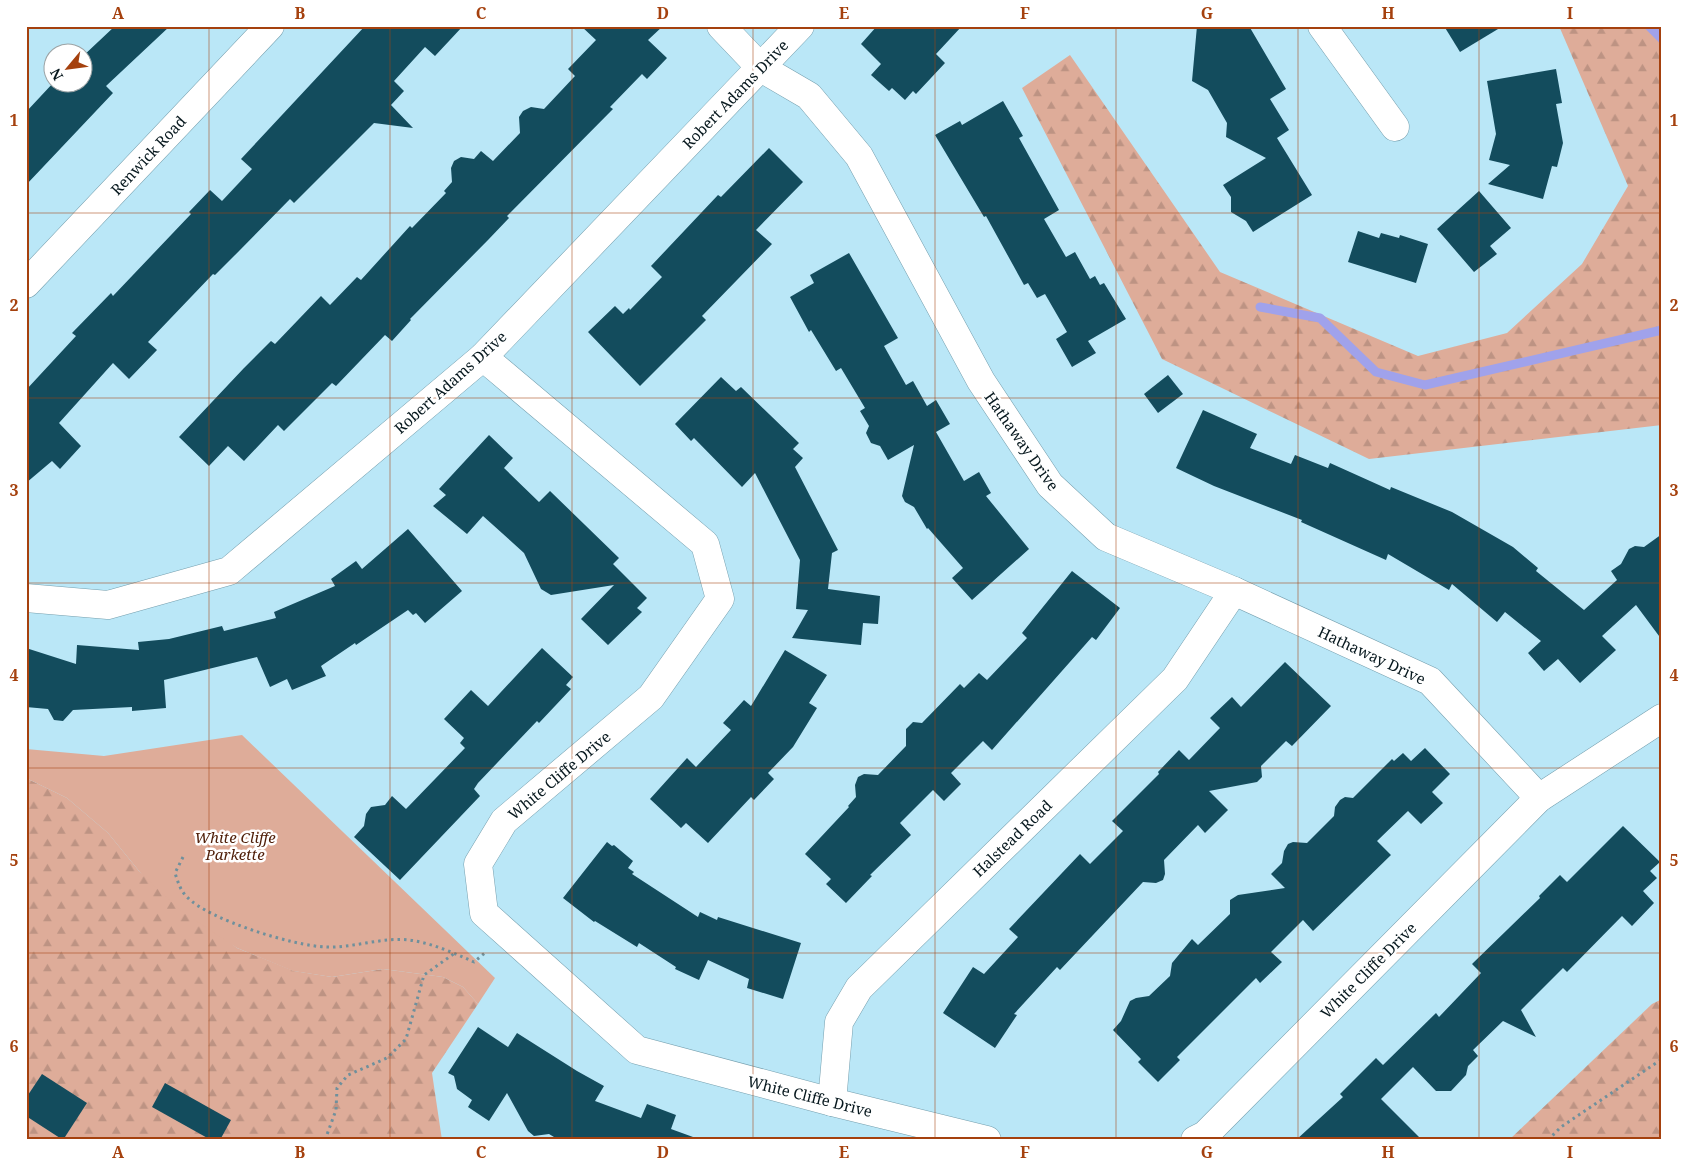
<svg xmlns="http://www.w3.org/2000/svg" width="1688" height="1166" font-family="'Noto Serif',serif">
<defs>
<pattern id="forest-firs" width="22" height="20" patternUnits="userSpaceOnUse" patternTransform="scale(1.25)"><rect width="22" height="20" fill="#deac99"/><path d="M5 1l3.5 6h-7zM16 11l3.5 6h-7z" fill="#bd9383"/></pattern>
</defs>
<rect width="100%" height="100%" fill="#bae7f7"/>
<g fill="url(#forest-firs)">
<path d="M 1559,26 L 1662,26 L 1662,425 L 1369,459 L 1162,359 L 1022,88 L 1070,55 L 1220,272 L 1418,356 L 1507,333 L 1582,264 L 1628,186 Z"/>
<path d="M 26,778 L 67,798 L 108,833 L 139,871 L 237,948 L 294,971 L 332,977 L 383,969 L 443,977 L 463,987 L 478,1004 L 432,1073 L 442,1140 L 26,1140 Z"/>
<path d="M 1662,999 L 1662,1140 L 1509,1140 L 1652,1004 Z"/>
</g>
<path fill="#deac99" d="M 242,735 L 495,978 L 478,1004 L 463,987 L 443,977 L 383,969 L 332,977 L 293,971 L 237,948 L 181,911 L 139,871 L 108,833 L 67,798 L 26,778 L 26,749 L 104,756 Z"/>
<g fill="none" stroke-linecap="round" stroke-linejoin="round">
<g stroke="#a0a2eb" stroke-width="9">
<path d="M 1649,26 L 1662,39"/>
<path d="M 1260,307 L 1320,318 L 1376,372 L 1425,385 L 1662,330"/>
</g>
</g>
<g fill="#134c5d">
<path d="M 115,26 L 170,26 L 106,86 L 113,93 L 26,185 L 26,112 L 54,82 L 82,82 L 82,57 Z"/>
<path d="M 365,26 L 463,26 L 435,56 L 425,47 L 394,81 L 404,91 L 391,105 L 413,128 L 374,123 L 294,203 L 290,199 L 240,250 L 215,275 L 213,274 L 148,342 L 157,350 L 129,379 L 113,363 L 59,423 L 81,446 L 60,469 L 52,461 L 26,483 L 26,390 L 76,336 L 72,333 L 111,293 L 113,296 L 191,214 L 189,212 L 210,190 L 222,201 L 252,169 L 241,159 Z"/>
<path d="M 581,26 L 663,26 L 648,40 L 667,58 L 647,79 L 642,74 L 610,107 L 613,109 L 507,216 L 509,218 L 488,240 L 410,319 L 411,320 L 392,341 L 385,335 L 336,386 L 332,383 L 284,431 L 278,425 L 244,461 L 228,446 L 209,466 L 179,437 L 244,368 L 271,341 L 275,344 L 321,296 L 330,305 L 357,277 L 361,280 L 410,226 L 412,228 L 446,193 L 444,191 L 452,182 L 451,168 L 454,161 L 461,157 L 474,159 L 481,151 L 493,161 L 520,133 L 519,117 L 523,111 L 531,107 L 544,109 L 575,76 L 568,69 L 596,40 Z"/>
<path d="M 877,26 L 962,26 L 936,54 L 945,63 L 916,94 L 913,91 L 905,100 L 892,88 L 889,91 L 871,75 L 881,64 L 861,44 Z"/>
<path d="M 1197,26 L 1249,26 L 1286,89 L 1270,99 L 1289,130 L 1277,138 L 1312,195 L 1253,232 L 1246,221 L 1231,212 L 1231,197 L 1223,185 L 1266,158 L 1226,137 L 1227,123 L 1208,90 L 1192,81 Z"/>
<path d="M 1444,26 L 1503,26 L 1460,52 Z"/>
<path d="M 1556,69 L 1562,103 L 1556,104 L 1563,143 L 1557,167 L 1552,166 L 1543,199 L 1488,184 L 1510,165 L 1489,160 L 1496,134 L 1487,81 Z"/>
<path d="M 1003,101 L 1023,136 L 1019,138 L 1059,210 L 1044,219 L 1066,257 L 1075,252 L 1090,279 L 1095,276 L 1100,285 L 1104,283 L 1126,319 L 1088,341 L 1096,353 L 1072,367 L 1056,339 L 1067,332 L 1045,294 L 1037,298 L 1028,283 L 1024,285 L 986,216 L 984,217 L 935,135 L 960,121 L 962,125 Z"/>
<path d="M 769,148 L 803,182 L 756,230 L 772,244 L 702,316 L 706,320 L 640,386 L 588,332 L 615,306 L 623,314 L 629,308 L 630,310 L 662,277 L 651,266 L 718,195 L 721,197 Z"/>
<path d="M 1479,191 L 1511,228 L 1490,246 L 1497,254 L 1474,272 L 1437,229 Z"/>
<path d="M 1358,231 L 1379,238 L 1381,233 L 1399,238 L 1400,235 L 1428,244 L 1416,283 L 1348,262 Z"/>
<path d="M 849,253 L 898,338 L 884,346 L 906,385 L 913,381 L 927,406 L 936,400 L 950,424 L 936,432 L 964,481 L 979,472 L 991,493 L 986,496 L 1029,549 L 972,600 L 952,578 L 963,568 L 928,528 L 927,529 L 914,507 L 905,502 L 902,496 L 914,445 L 888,460 L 880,446 L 871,443 L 866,433 L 869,426 L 860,411 L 865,408 L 841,368 L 836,371 L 811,330 L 809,332 L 790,297 L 814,283 L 810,275 Z"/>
<path d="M 1168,375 L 1183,394 L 1158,413 L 1144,394 Z"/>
<path d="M 721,377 L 736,391 L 741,387 L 799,443 L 793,449 L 803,458 L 795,467 L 838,550 L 832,553 L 828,589 L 880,596 L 878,624 L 863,623 L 861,645 L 792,638 L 808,610 L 796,609 L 800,560 L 755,473 L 742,487 L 694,438 L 691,441 L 675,424 Z"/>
<path d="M 1203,410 L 1257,434 L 1250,448 L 1291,464 L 1295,455 L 1328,468 L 1330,463 L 1390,490 L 1391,487 L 1452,512 L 1513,547 L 1538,568 L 1536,571 L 1584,610 L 1617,580 L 1611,571 L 1621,564 L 1629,549 L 1635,546 L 1644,547 L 1662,534 L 1662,640 L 1636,605 L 1602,636 L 1616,650 L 1580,683 L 1558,659 L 1544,671 L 1528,653 L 1541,641 L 1505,612 L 1497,622 L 1452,584 L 1449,590 L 1388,554 L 1386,560 L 1301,522 L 1302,520 L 1214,486 L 1176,468 Z"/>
<path d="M 489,435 L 513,458 L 504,468 L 539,502 L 550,491 L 619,558 L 613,564 L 647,598 L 637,608 L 642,612 L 608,645 L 581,619 L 614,585 L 551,595 L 541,589 L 524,553 L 483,516 L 467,534 L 433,506 L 446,495 L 439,489 Z"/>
<path d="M 408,529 L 462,591 L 425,623 L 416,613 L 413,615 L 408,610 L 356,645 L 355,643 L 321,666 L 326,676 L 292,690 L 287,679 L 270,687 L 257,657 L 164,680 L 166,708 L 132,711 L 132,707 L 73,710 L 63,721 L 54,720 L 48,709 L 26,707 L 26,648 L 76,664 L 77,645 L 139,650 L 138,642 L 169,639 L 222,626 L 224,631 L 276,618 L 274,612 L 335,586 L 331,579 L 356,561 L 362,569 Z"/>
<path d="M 1072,571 L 1120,608 L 1096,640 L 1092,637 L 992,750 L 983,741 L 951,773 L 961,784 L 944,801 L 933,790 L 900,823 L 911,835 L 870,875 L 872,876 L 846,903 L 826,884 L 831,879 L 805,854 L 849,807 L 848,806 L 856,797 L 855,785 L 858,777 L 864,774 L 878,775 L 906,746 L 906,729 L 913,722 L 922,723 L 960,684 L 964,688 L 979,673 L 987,680 L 1027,638 L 1022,633 Z"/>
<path d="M 542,648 L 573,677 L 566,685 L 571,689 L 539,723 L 537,721 L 478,783 L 474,789 L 480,796 L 400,880 L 354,837 L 364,826 L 366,814 L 371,807 L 385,805 L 392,796 L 406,809 L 465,748 L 460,743 L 464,738 L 444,719 L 471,690 L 488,706 Z"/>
<path d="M 785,650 L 827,675 L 809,703 L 817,708 L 793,747 L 768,773 L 774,779 L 754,800 L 751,797 L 708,843 L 686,823 L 681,828 L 650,799 L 687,758 L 696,767 L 731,730 L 723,723 L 744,700 L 751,706 Z"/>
<path d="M 1285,662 L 1331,706 L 1292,746 L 1286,741 L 1261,766 L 1262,777 L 1257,782 L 1209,791 L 1228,810 L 1205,833 L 1198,825 L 1164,860 L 1165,874 L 1163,880 L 1156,883 L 1143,882 L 1060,970 L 1057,967 L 1014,1014 L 1017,1015 L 995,1048 L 943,1013 L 973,967 L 984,974 L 1018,937 L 1009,929 L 1080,854 L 1090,864 L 1123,831 L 1112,821 L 1159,774 L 1158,772 L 1179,750 L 1189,760 L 1220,728 L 1210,718 L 1232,697 L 1241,707 Z"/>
<path d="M 1425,748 L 1450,774 L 1432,792 L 1443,803 L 1421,824 L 1408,811 L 1377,841 L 1391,855 L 1313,931 L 1303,920 L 1271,952 L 1282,962 L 1260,983 L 1256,978 L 1177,1057 L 1180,1060 L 1158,1082 L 1138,1062 L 1141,1059 L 1113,1030 L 1121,1021 L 1130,1001 L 1136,998 L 1149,996 L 1170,976 L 1172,963 L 1192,939 L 1198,945 L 1230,914 L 1230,900 L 1238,895 L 1285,888 L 1271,874 L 1282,863 L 1284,851 L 1288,844 L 1293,842 L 1307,843 L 1334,816 L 1335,807 L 1340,800 L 1345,797 L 1353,798 L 1392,759 L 1394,761 L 1403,753 L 1411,761 Z"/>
<path d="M 1623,826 L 1660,862 L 1650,871 L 1657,878 L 1643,891 L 1654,903 L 1632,926 L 1622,916 L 1567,972 L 1563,968 L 1521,1010 L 1536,1037 L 1503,1021 L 1473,1050 L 1478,1056 L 1468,1066 L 1466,1075 L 1451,1091 L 1436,1091 L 1413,1067 L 1381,1099 L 1422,1140 L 1296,1140 L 1343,1097 L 1340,1094 L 1376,1058 L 1383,1065 L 1436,1013 L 1439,1017 L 1481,973 L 1472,964 L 1540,898 L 1539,896 L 1560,875 L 1567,882 Z"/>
<path d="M 607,842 L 612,846 L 614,845 L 633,861 L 628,868 L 634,872 L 632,874 L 698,917 L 700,912 L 717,920 L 718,917 L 801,943 L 783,999 L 747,988 L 749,979 L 708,960 L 699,980 L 675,969 L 676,967 L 639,943 L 637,947 L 595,921 L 594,922 L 563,898 Z"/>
<path d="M 478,1027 L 508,1047 L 517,1033 L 577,1071 L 604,1086 L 595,1101 L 641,1118 L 647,1104 L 676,1115 L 671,1129 L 693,1137 L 692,1140 L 559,1140 L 549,1134 L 534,1136 L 528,1131 L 507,1093 L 489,1121 L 468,1107 L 472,1100 L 457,1089 L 454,1076 L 448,1073 Z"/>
<path d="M 42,1074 L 87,1103 L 63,1140 L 26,1116 L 26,1098 Z"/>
<path d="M 165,1083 L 231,1120 L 220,1140 L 211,1140 L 152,1107 Z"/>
</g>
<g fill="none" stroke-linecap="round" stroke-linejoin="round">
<defs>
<g id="minor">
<path d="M 721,26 L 761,68 L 809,96 L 859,156 L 981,381 L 1050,485 L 1106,537 L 1234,591 L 1430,681 L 1539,798"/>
<path d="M 1322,26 L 1395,127"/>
<path d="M 26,284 L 270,26"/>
<path d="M 483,357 L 705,544 L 720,599 L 651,697 L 504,821 L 478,864 L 484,913 L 637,1050 L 832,1102 L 987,1140"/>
<path d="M 26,598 L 108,605 L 229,571 L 483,357 L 800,26"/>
<path d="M 832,1102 L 839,1022 L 859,988 L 1175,679 L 1234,591"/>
<path d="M 1195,1140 L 1205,1135 L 1539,798 L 1662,718"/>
</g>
</defs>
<use href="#minor" stroke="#759fae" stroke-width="29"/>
<g stroke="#6f909c" stroke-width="3" stroke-dasharray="2.5 4" stroke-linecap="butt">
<path d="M 183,857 L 175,873 C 178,882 180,890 187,897 C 209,920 294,946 326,947 C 353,948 382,937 409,940 C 432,943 454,953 474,962 L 486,952"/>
<path d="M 325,1140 L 336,1110 L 337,1088 L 348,1075 L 387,1058 L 406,1039 L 424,975 L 455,953"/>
<path d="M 1548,1140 L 1561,1127 L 1662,1059"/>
</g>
<use href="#minor" stroke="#fff" stroke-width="28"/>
</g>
<path fill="none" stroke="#a5410e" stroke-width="1" stroke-opacity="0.55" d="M 209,26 L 209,1140M 390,26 L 390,1140M 572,26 L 572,1140M 753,26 L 753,1140M 935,26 L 935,1140M 1116,26 L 1116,1140M 1298,26 L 1298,1140M 1479,26 L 1479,1140M 26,213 L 1662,213M 26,398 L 1662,398M 26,583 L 1662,583M 26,768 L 1662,768M 26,953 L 1662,953"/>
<g text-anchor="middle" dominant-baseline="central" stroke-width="5" stroke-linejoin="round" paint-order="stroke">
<g font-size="15" fill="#07181e" stroke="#fff">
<text transform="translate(735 94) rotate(-46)">Robert Adams Drive</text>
<text transform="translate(148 155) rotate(-47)">Renwick Road</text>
<text transform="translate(450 382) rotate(-42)">Robert Adams Drive</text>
<text transform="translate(1022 441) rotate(55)">Hathaway Drive</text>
<text transform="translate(1372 655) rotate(25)">Hathaway Drive</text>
<text transform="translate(559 775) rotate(-40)">White Cliffe Drive</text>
<text transform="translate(1012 838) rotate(-44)">Halstead Road</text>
<text transform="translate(1368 970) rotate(-45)">White Cliffe Drive</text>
<text transform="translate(810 1096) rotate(14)">White Cliffe Drive</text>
</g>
<g font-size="15" font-style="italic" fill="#4e1d07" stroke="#fff">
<text x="235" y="837">White Cliffe<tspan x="235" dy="17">Parkette</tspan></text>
</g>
</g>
<rect width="1688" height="1166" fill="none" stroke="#ffffff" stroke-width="55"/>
<g transform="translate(68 68) rotate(241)"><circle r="24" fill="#ffffff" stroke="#9ca3a5"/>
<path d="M0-4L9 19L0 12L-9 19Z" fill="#a5410e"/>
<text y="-8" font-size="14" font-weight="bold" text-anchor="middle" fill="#07181e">N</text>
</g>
<rect x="28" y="28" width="1632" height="1110" fill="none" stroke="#a5410e" stroke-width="2"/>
<g font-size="16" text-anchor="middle" font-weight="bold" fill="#a5410e">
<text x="118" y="19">A</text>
<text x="300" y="19">B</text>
<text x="481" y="19">C</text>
<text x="663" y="19">D</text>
<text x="844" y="19">E</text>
<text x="1025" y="19">F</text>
<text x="1207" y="19">G</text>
<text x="1388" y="19">H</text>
<text x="1570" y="19">I</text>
<text x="14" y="126">1</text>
<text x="1674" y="126">1</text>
<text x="14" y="311">2</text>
<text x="1674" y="311">2</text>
<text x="14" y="496">3</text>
<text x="1674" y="496">3</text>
<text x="14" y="681">4</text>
<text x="1674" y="681">4</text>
<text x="14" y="866">5</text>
<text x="1674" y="866">5</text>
<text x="14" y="1052">6</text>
<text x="1674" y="1052">6</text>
<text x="118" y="1158">A</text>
<text x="300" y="1158">B</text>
<text x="481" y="1158">C</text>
<text x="663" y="1158">D</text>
<text x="844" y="1158">E</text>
<text x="1025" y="1158">F</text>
<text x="1207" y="1158">G</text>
<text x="1388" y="1158">H</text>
<text x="1570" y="1158">I</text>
</g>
</svg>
